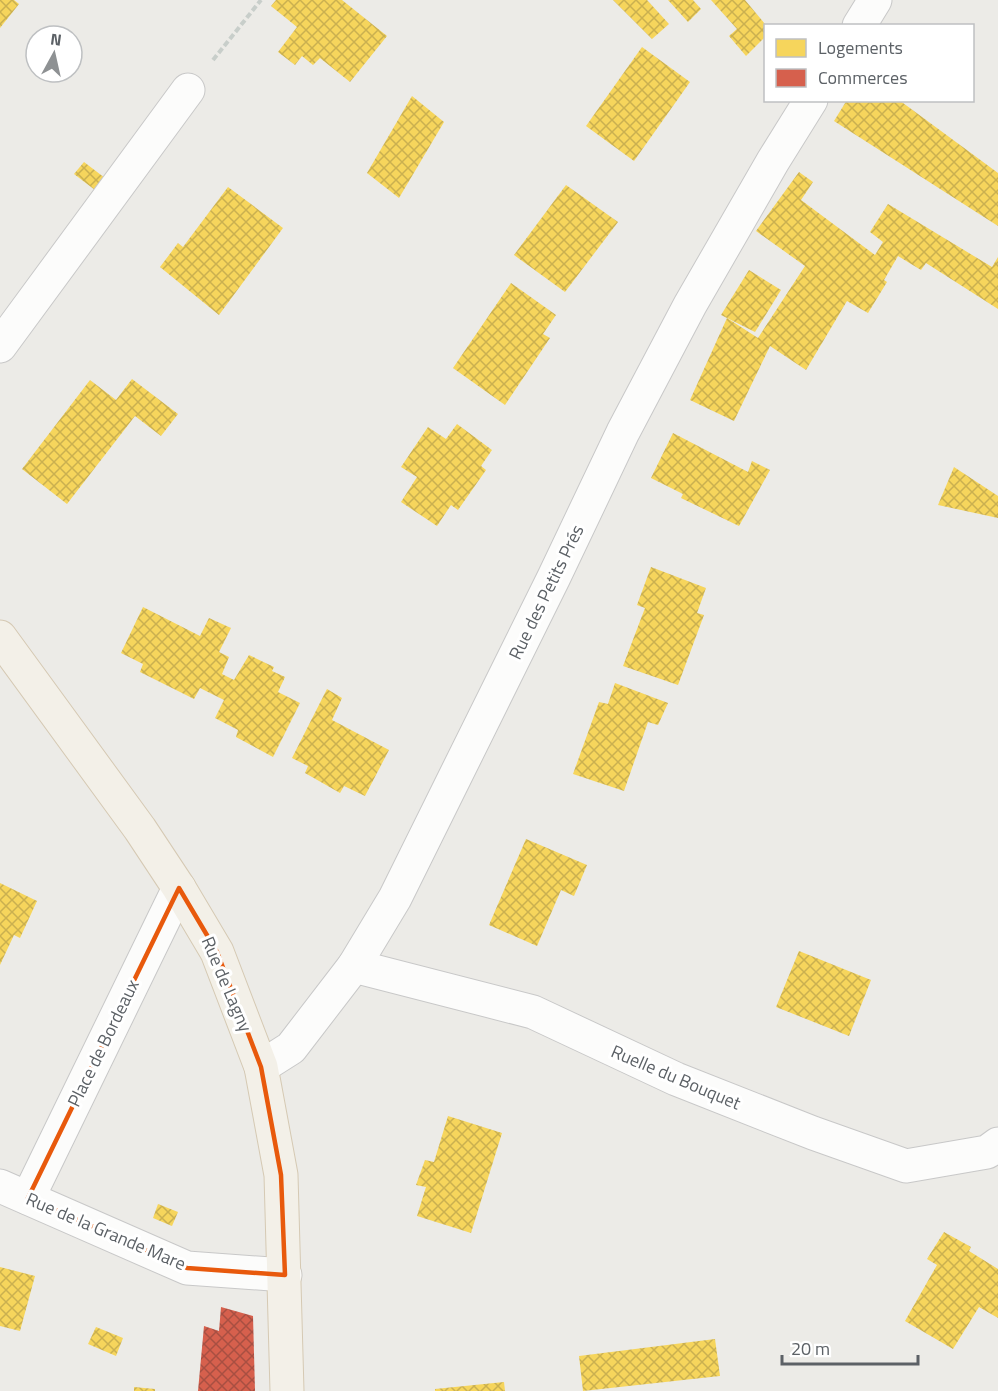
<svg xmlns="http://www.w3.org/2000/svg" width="998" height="1391" font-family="'Titillium Web',sans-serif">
<defs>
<pattern id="homes-cross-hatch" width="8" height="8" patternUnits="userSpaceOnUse" patternTransform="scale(1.5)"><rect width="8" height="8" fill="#f6d55c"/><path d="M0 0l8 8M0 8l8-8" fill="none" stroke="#cab050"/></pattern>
<pattern id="shops-cross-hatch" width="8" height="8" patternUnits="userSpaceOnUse" patternTransform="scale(1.5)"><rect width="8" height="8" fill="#d6604d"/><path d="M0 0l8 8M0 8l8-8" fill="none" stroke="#a84f42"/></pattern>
</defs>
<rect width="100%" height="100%" fill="#ecebe7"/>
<g fill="url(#homes-cross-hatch)">
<path d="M 0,0 L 14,0 L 19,4 L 0,28 Z"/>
<path d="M 276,0 L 342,0 L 387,36 L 350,82 L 320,58 L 313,65 L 302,56 L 295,65 L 278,52 L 297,27 L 271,6 Z"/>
<path d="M 613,0 L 647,0 L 669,24 L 652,39 Z"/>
<path d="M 668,0 L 693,0 L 701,9 L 688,22 Z"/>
<path d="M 711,0 L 745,0 L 765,24 L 765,37 L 746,56 L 729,36 L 737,29 Z"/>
<path d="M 642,47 L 690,82 L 634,161 L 586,126 Z"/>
<path d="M 412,96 L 444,122 L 399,198 L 367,173 Z"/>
<path d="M 847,100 L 899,100 L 998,173 L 998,226 L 834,121 Z"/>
<path d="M 84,162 L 105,178 L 95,190 L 74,174 Z"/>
<path d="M 799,172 L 813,182 L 801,200 L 875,255 L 883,242 L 870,232 L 888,204 L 992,267 L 998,257 L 998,309 L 926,263 L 921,270 L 898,256 L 884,280 L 887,282 L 868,313 L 847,301 L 806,370 L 770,346 L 734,421 L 690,400 L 727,318 L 758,338 L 805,266 L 756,231 Z"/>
<path d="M 566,185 L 618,222 L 565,292 L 514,255 Z"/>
<path d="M 228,187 L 283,228 L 219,315 L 160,267 L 178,243 L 183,247 Z"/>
<path d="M 749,270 L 781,290 L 755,332 L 721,315 Z"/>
<path d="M 511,283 L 556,315 L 543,334 L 550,338 L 505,405 L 453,368 Z"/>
<path d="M 132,379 L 178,414 L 161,436 L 135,416 L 67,504 L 22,469 L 90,380 L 116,400 Z"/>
<path d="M 457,424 L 492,450 L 481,466 L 486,470 L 458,510 L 451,505 L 437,526 L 401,502 L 417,477 L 401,467 L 428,427 L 446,439 Z"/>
<path d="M 673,433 L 748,472 L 752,461 L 770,470 L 739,526 L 681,498 L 683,494 L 651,478 Z"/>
<path d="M 954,467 L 998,496 L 998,518 L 938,505 Z"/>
<path d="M 651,567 L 706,588 L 697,613 L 704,615 L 678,685 L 623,666 L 645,608 L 637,605 Z"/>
<path d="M 143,607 L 200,636 L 209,618 L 231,628 L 219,652 L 229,657 L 222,674 L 234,680 L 249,655 L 274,667 L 272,671 L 285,677 L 278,692 L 300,703 L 273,757 L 236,737 L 238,730 L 215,718 L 224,700 L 200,688 L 194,699 L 140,672 L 143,664 L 121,653 Z"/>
<path d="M 615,683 L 668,703 L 658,725 L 648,722 L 624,791 L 573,774 L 599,702 L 608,704 Z"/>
<path d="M 327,689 L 342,698 L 332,720 L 389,750 L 365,796 L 344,786 L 340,793 L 305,773 L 308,766 L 292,758 Z"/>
<path d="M 526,839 L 587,865 L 574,896 L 561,890 L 537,946 L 489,925 Z"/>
<path d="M 0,883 L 37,901 L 20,938 L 14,935 L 0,965 Z"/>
<path d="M 799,951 L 871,980 L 849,1036 L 776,1007 Z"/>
<path d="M 448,1116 L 502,1133 L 471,1233 L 417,1216 L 426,1187 L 416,1185 L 425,1160 L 434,1162 Z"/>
<path d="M 158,1204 L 178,1212 L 172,1226 L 153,1218 Z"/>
<path d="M 944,1232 L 971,1247 L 969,1251 L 998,1269 L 998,1318 L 979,1307 L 953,1349 L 905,1321 L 937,1265 L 927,1259 Z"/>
<path d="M 0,1267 L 35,1276 L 20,1331 L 0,1326 Z"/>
<path d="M 96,1327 L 123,1338 L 116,1356 L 88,1344 Z"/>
<path d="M 715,1339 L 720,1376 L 583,1391 L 579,1356 Z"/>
<path d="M 504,1382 L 505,1391 L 435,1391 L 435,1389 Z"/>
<path d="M 134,1387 L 155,1389 L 155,1391 L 134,1391 Z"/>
</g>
<path fill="url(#shops-cross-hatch)" d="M 221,1307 L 253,1316 L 255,1391 L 198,1391 L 204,1326 L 219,1331 Z"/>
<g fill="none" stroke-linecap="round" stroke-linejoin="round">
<defs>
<g id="minor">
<path d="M 859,26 L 875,0"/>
<path d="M 0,346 L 188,90"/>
<path d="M 354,966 L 533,1012 L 676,1079 L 813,1133 L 906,1166 L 987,1152 L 998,1144"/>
<path d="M 261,1067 L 291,1048 L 354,966 L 395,898 L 554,577 L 623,432 L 690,305 L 773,161 L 811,100"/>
<path d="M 0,1186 L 187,1268 L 285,1275"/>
<path d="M 28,1198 L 179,888"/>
</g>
<path id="major" d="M 0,637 L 140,829 L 179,888 L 217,952 L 261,1067 L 281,1175 L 287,1391"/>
</defs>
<use href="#minor" stroke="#c8c8c8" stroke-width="35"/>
<use href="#major" stroke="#d5c9b3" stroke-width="35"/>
<path stroke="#c8ceca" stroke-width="4" stroke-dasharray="6 3" stroke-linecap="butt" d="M 213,60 L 261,0"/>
<use href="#minor" stroke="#fcfcfb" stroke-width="33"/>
<use href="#major" stroke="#f3f0e8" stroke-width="33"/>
</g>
<path fill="none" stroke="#e8590c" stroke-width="4.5" stroke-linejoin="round" d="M 179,888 L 217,952 L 261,1067 L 281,1175 L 285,1275 L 187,1268 L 28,1198 Z"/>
<g text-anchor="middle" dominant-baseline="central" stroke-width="6" stroke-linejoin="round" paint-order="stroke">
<g font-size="18" fill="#5c6166" stroke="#fff">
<text transform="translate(546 592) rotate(-64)">Rue des Petits Prés</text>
<text transform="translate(227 984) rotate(67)">Rue de Lagny</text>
<text transform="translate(103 1043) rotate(-64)">Place de Bordeaux</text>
<text transform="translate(676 1077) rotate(23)">Ruelle du Bouquet</text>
<text transform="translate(106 1231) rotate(23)">Rue de la Grande Mare</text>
</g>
</g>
<rect x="764" y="24" width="210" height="78" fill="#ffffff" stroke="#bec0c2" stroke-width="1.5"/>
<rect x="776" y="39" width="30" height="18" fill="#f6d55c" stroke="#bec0c2" stroke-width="1.5"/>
<text x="818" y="54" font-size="18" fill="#5c6166">Logements</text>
<rect x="776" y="69" width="30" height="18" fill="#d6604d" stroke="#bec0c2" stroke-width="1.5"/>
<text x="818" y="84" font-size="18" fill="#5c6166">Commerces</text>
<g transform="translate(54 54) rotate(8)"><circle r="28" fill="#ffffff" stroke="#bec0c2" stroke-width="1.5"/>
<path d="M0-4.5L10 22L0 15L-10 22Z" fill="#8e9193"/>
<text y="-9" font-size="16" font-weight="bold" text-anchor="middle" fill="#5c6166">N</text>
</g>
<path d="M782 1355v9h136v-9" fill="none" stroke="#5c6166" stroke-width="3"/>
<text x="791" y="1355" font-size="18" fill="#5c6166" stroke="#ffffff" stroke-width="4.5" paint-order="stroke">20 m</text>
</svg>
